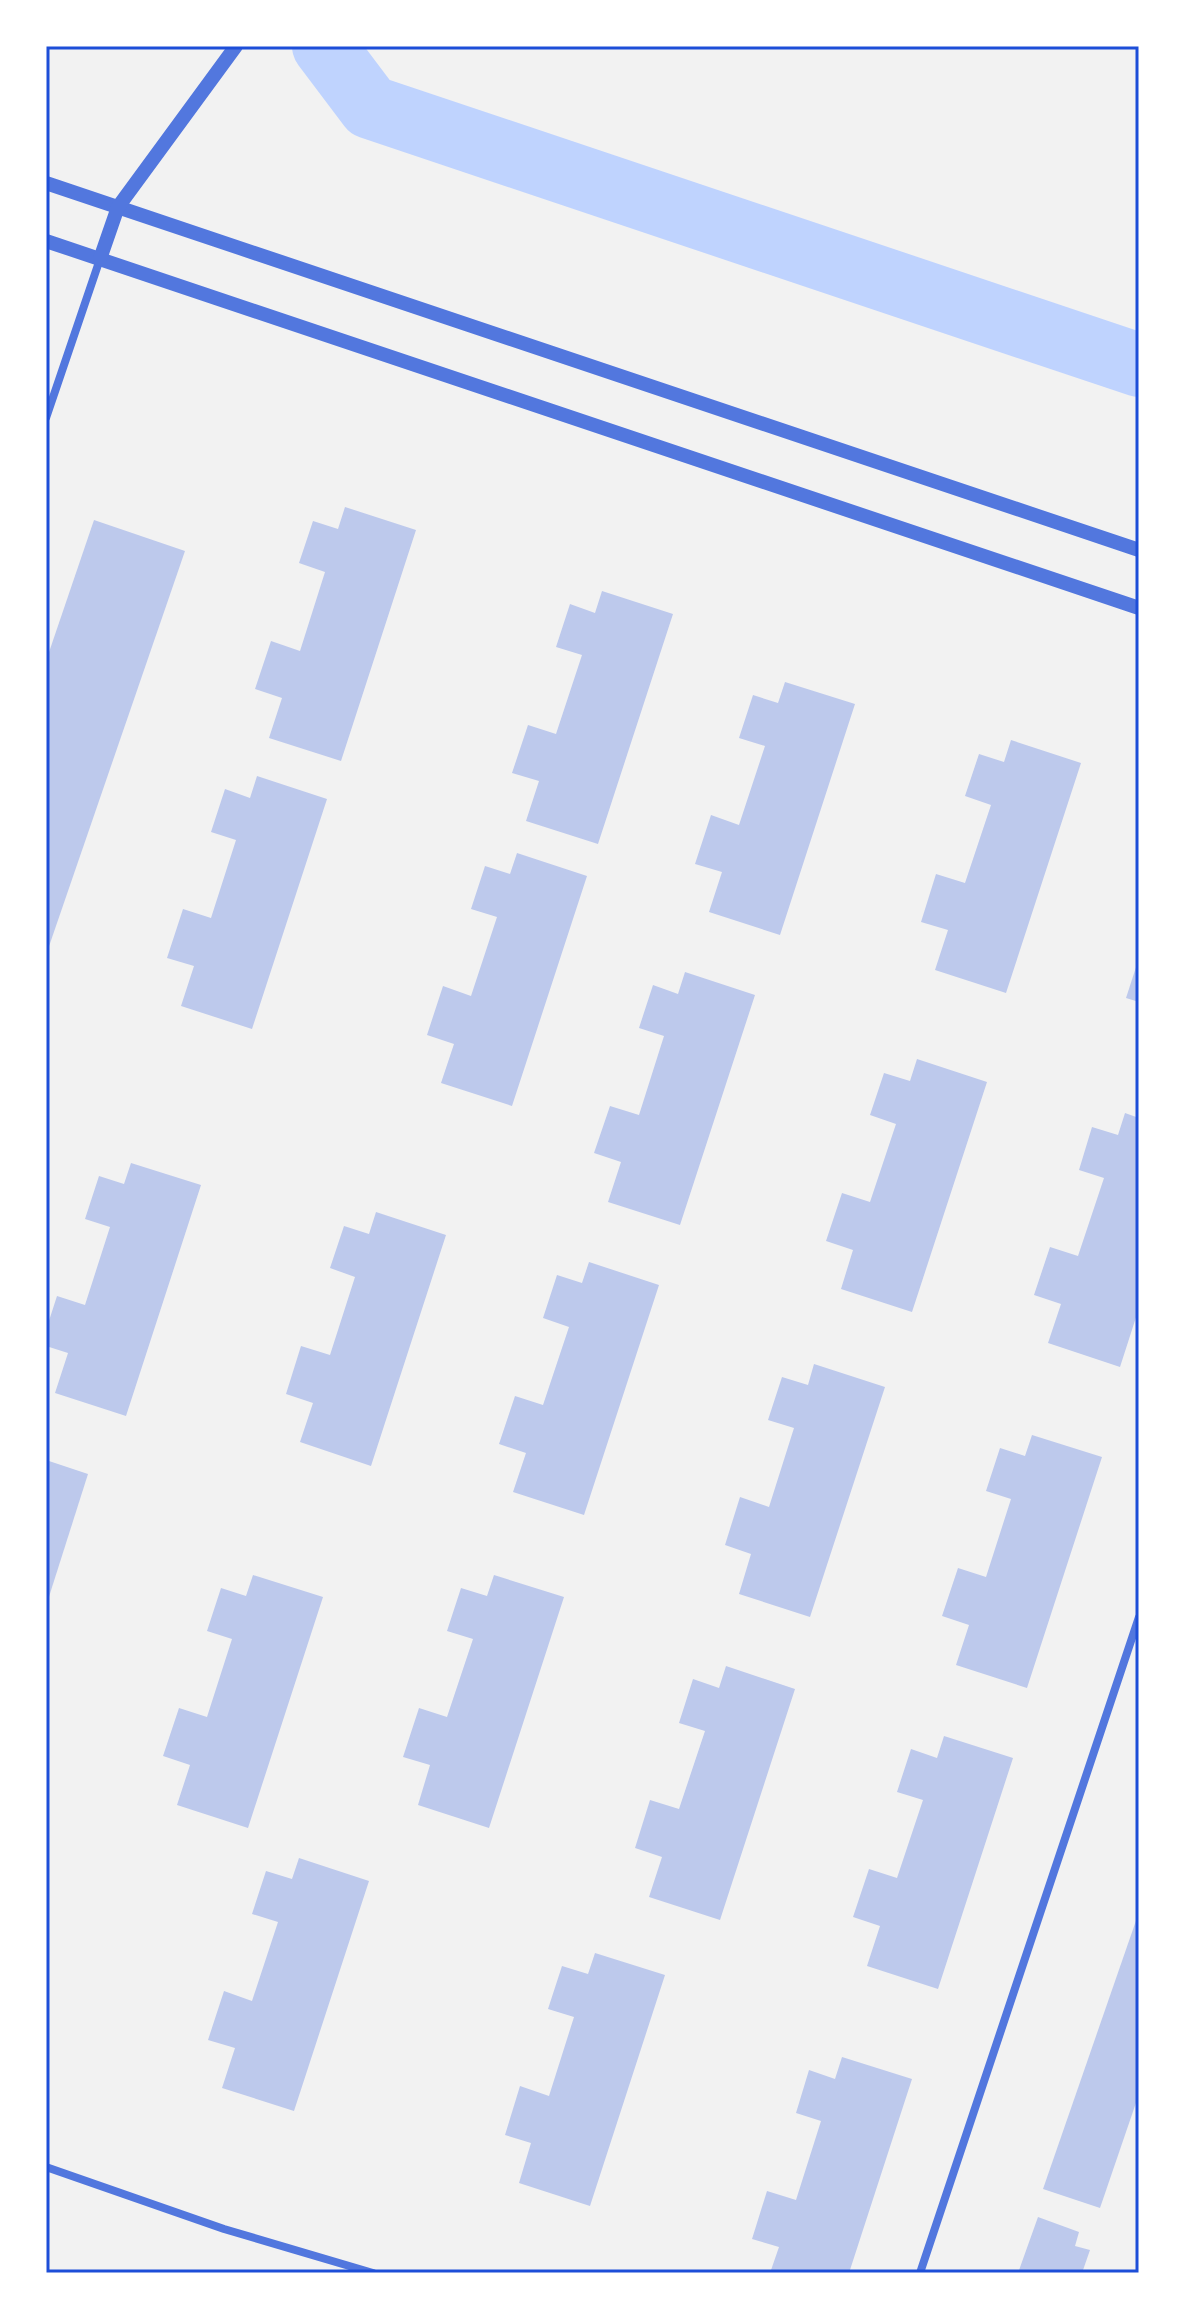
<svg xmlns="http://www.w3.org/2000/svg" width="1185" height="2319" font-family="'PT Serif',serif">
<rect width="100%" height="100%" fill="#f2f2f2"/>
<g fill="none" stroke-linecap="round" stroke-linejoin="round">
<path stroke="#bfd3fe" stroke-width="64" d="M 324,46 L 370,107 L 1139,365"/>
</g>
<g fill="#bdc9ec">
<path d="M 345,507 L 416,530 L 341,761 L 269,738 L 282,698 L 255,689 L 271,641 L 300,651 L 325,572 L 299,563 L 313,521 L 338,529 Z"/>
<path d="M 94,520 L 185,551 L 46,955 L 46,661 Z"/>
<path d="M 602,591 L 673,614 L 598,844 L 526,821 L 539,781 L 512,773 L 528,725 L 556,734 L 582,655 L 556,647 L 570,604 L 595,613 Z"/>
<path d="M 785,682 L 855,704 L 780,935 L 709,912 L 722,872 L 695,864 L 711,815 L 739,825 L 765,746 L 739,738 L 753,695 L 778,703 Z"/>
<path d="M 1011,740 L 1081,763 L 1006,993 L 935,970 L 948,930 L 921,922 L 936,874 L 965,883 L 991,805 L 965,796 L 979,754 L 1004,762 Z"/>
<path d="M 257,776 L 327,799 L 252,1029 L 181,1006 L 194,966 L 167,958 L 183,909 L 211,918 L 236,840 L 211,832 L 225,789 L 250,798 Z"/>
<path d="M 517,853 L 587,876 L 512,1106 L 441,1083 L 454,1044 L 427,1035 L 443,986 L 471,996 L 497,917 L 471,909 L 485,866 L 510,874 Z"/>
<path d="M 1138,961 L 1139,961 L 1139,1002 L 1126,998 Z"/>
<path d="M 685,972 L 755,995 L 680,1225 L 608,1202 L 621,1162 L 594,1153 L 610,1106 L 639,1115 L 664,1036 L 639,1028 L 653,985 L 678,994 Z"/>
<path d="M 917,1059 L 987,1082 L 912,1312 L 841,1289 L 853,1250 L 826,1241 L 842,1193 L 870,1202 L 896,1124 L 870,1115 L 884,1073 L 910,1081 Z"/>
<path d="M 1125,1113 L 1139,1118 L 1139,1308 L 1120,1367 L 1048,1343 L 1061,1304 L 1034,1295 L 1050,1247 L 1078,1256 L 1104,1178 L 1079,1170 L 1092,1127 L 1118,1135 Z"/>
<path d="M 131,1163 L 201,1185 L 126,1416 L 55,1393 L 68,1353 L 46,1346 L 46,1330 L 57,1296 L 85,1305 L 110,1227 L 85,1219 L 99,1176 L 124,1184 Z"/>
<path d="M 376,1212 L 446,1235 L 371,1466 L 300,1442 L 313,1403 L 286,1394 L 301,1346 L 330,1355 L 355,1277 L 330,1268 L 344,1226 L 369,1234 Z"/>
<path d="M 589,1262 L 659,1285 L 584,1515 L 513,1492 L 526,1453 L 499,1444 L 515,1396 L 543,1405 L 569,1327 L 543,1318 L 557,1275 L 582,1283 Z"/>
<path d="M 814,1364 L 885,1387 L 810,1617 L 739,1594 L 751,1554 L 725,1545 L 740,1497 L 769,1507 L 794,1428 L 768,1420 L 782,1377 L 808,1385 Z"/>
<path d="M 1032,1435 L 1102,1457 L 1027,1688 L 956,1665 L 969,1625 L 942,1616 L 958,1568 L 986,1577 L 1011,1499 L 986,1491 L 1000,1448 L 1025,1456 Z"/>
<path d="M 46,1460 L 88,1474 L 47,1603 L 46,1603 Z"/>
<path d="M 253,1575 L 323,1597 L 248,1828 L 177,1805 L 190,1765 L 163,1756 L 179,1708 L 207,1717 L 232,1639 L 207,1631 L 221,1588 L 246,1596 Z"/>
<path d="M 494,1575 L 564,1597 L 489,1828 L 418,1805 L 430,1765 L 403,1757 L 419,1708 L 447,1717 L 473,1639 L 447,1631 L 461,1588 L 487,1596 Z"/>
<path d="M 726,1666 L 795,1689 L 720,1920 L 649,1897 L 662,1857 L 635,1848 L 650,1800 L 679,1809 L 705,1731 L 679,1723 L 693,1679 L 719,1688 Z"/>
<path d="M 944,1736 L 1013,1758 L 938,1989 L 867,1966 L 880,1926 L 853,1917 L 869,1869 L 897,1878 L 923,1800 L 897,1792 L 911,1749 L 937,1758 Z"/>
<path d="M 299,1858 L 369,1881 L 294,2111 L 222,2088 L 235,2048 L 208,2040 L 224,1991 L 252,2001 L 278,1922 L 252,1914 L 266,1871 L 292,1879 Z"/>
<path d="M 1139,1912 L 1139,2094 L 1100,2208 L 1043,2189 Z"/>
<path d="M 595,1953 L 665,1975 L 590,2206 L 519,2183 L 531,2143 L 505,2135 L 520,2086 L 549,2096 L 574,2017 L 548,2009 L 562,1966 L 588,1974 Z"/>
<path d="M 842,2057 L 912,2079 L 849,2273 L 770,2273 L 779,2247 L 752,2239 L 767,2191 L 796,2200 L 821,2121 L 796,2113 L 809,2070 L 835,2079 Z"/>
<path d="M 1038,2217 L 1079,2232 L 1075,2246 L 1090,2250 L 1082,2273 L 1018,2273 Z"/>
</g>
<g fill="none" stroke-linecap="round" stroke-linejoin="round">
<g stroke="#5277de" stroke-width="8">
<path d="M 46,418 L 100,259"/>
<path d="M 46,2167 L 224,2229 L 373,2273"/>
<path d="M 920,2273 L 1139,1617"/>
</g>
<g stroke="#5277de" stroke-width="14">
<path d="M 46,183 L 1139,550"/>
<path d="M 46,241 L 1139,608"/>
<path d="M 100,259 L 118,207 L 236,46"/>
</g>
</g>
<rect width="1185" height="2319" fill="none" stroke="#ffffff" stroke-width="96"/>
<rect x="48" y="48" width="1089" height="2223" fill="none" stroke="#1d4ed8" stroke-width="3"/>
</svg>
